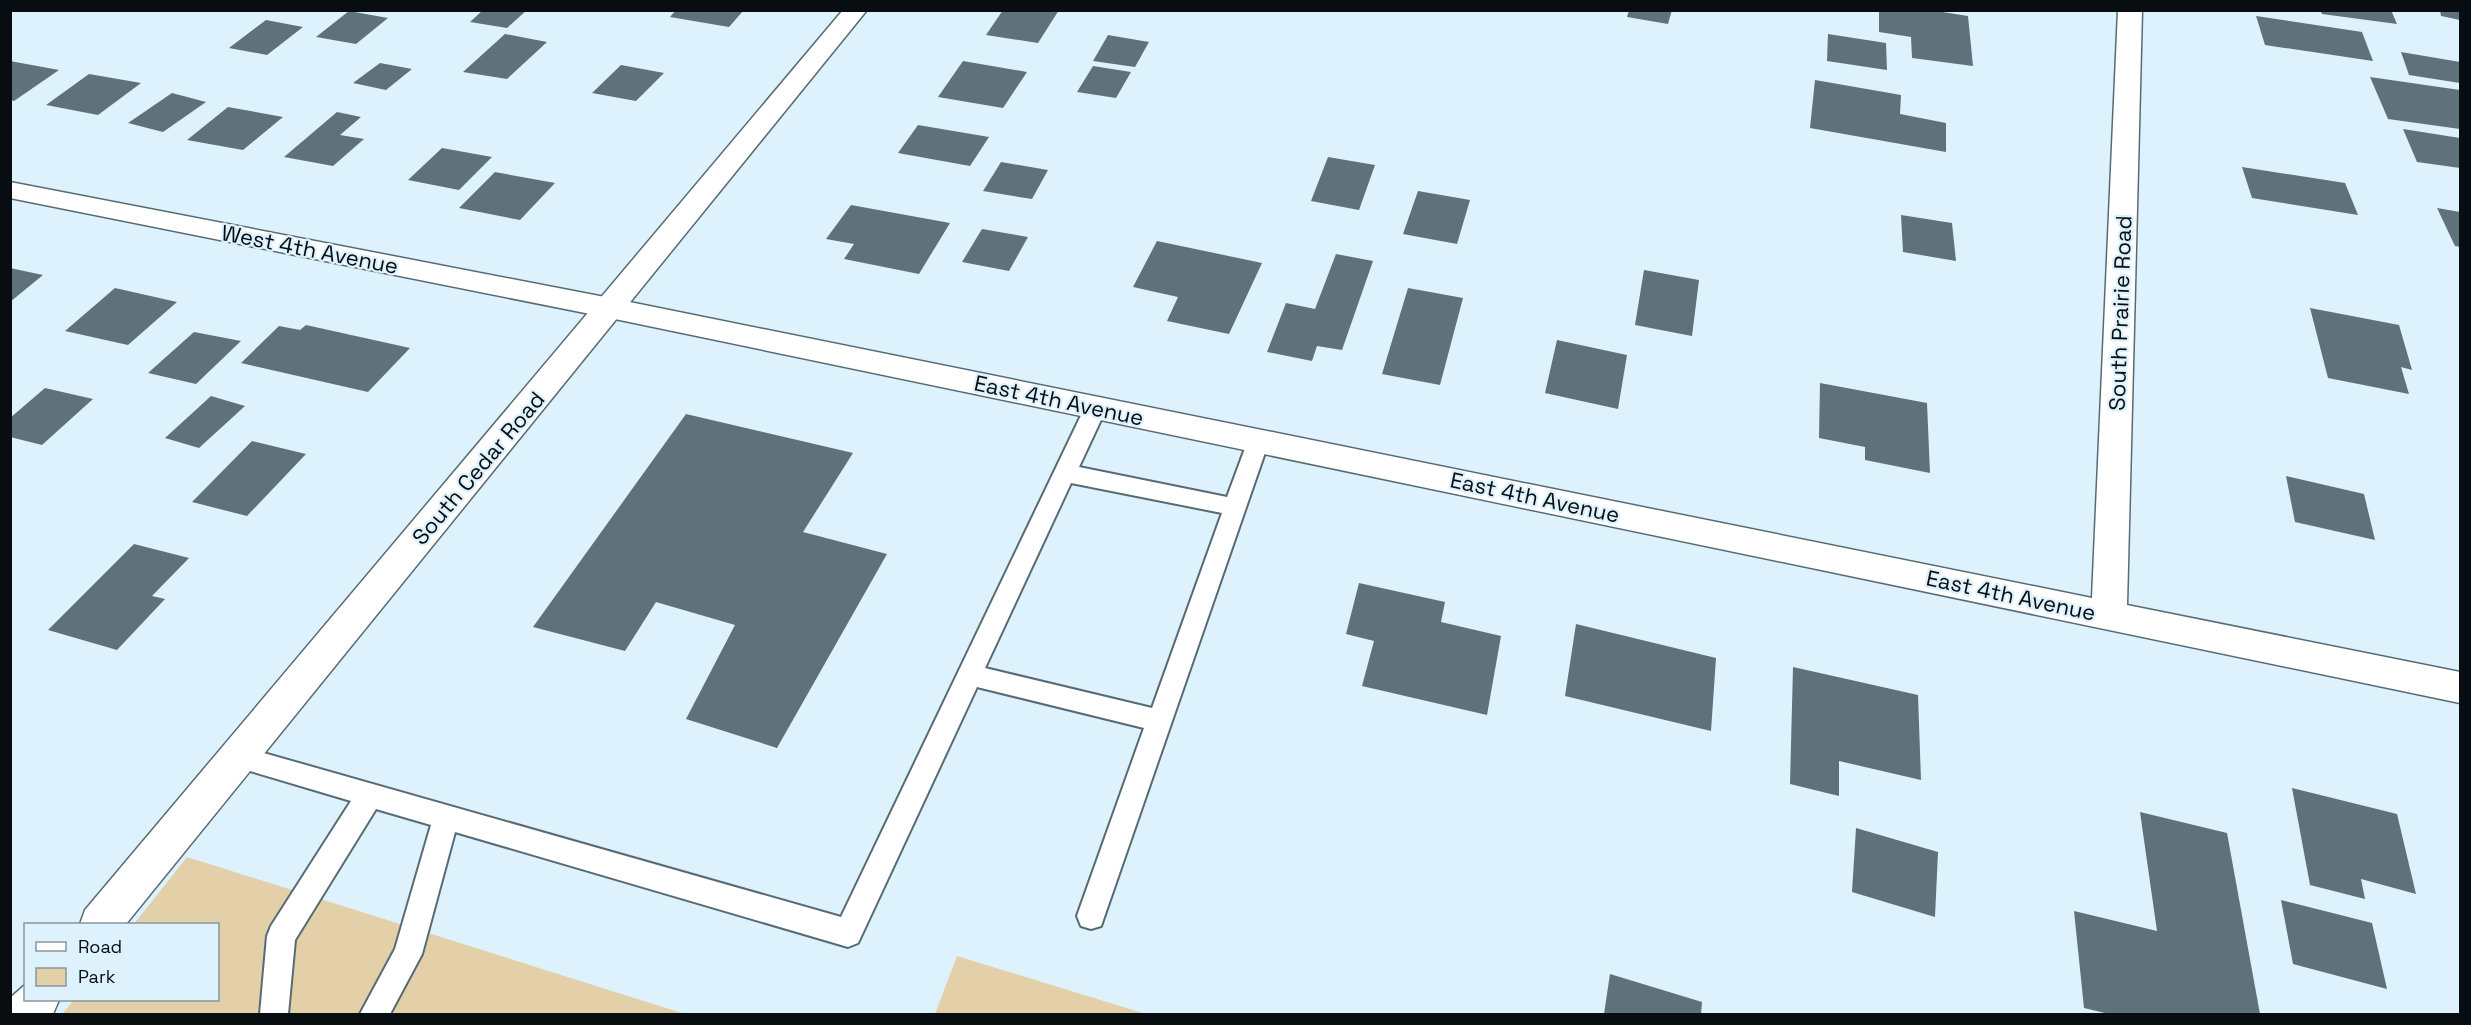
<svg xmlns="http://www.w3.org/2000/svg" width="2471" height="1025" font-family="'Space Grotesk',sans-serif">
<rect width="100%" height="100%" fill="#ddf2fd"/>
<g fill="#e3d0a9">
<path d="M 187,857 L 685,1014 L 62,1014 L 74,1000 L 218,1000 L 218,924 L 134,924 Z"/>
<path d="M 957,956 L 1146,1014 L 935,1014 Z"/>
</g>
<g fill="#5f727c">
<path d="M 483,10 L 527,10 L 507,28 L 470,22 Z"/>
<path d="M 676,10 L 744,10 L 729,27 L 670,17 Z"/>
<path d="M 1003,10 L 1059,10 L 1038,43 L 986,35 Z"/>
<path d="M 1629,10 L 1672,10 L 1668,24 L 1627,17 Z"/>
<path d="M 1879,10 L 1930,10 L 1968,16 L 1973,66 L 1912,58 L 1911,37 L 1879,32 Z"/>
<path d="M 2320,10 L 2391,10 L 2397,24 L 2322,14 Z"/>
<path d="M 2440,10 L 2460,10 L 2460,20 L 2441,16 Z"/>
<path d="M 349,11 L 388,18 L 356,44 L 316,37 Z"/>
<path d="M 2256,16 L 2362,32 L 2373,61 L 2265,45 Z"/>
<path d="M 266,20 L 303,27 L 267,55 L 229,48 Z"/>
<path d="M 505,34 L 547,42 L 507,79 L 463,72 Z"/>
<path d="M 1828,34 L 1886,43 L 1887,70 L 1827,61 Z"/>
<path d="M 1108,35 L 1149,42 L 1135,67 L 1093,61 Z"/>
<path d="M 2401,52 L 2460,62 L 2460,83 L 2409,75 Z"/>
<path d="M 10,61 L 59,70 L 14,101 L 10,100 Z"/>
<path d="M 963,61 L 1027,72 L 1003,108 L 938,97 Z"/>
<path d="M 380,63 L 412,69 L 386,90 L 353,83 Z"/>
<path d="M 621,65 L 664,73 L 636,101 L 592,93 Z"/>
<path d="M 1093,66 L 1131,72 L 1116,98 L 1077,92 Z"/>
<path d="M 89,74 L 141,83 L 98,115 L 46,105 Z"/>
<path d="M 2370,77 L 2460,90 L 2460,129 L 2388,119 Z"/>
<path d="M 1815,80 L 1901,95 L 1900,114 L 1946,123 L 1946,152 L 1810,128 Z"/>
<path d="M 172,93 L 206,102 L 163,132 L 128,123 Z"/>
<path d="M 228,107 L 283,117 L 243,150 L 187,140 Z"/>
<path d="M 337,112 L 361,117 L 340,135 L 364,139 L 333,166 L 284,157 Z"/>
<path d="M 918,125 L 989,137 L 970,166 L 898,153 Z"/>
<path d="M 2403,129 L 2460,138 L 2460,168 L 2417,162 Z"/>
<path d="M 442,148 L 492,157 L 459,190 L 408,180 Z"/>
<path d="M 1328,157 L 1375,165 L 1359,210 L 1311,201 Z"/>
<path d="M 1001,162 L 1048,170 L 1032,199 L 983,191 Z"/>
<path d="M 2242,167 L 2345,183 L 2358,215 L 2252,198 Z"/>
<path d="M 495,172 L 555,183 L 520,220 L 459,208 Z"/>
<path d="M 1418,191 L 1470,200 L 1457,244 L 1403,234 Z"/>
<path d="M 851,205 L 950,223 L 919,274 L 844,259 L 854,244 L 826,239 Z"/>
<path d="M 2437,208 L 2460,212 L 2460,247 L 2455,246 Z"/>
<path d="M 1901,215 L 1952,223 L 1956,261 L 1903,252 Z"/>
<path d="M 982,229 L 1028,237 L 1009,271 L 962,262 Z"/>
<path d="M 1157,241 L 1262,263 L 1229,334 L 1167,321 L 1178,297 L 1133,287 Z"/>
<path d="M 1336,254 L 1373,261 L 1342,350 L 1317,346 L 1312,361 L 1267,352 L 1286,303 L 1315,309 Z"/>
<path d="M 10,268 L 43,275 L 10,302 Z"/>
<path d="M 1644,270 L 1699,280 L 1692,336 L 1635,325 Z"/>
<path d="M 115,288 L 177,302 L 128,345 L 65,331 Z"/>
<path d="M 1408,288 L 1463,298 L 1440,385 L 1382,374 Z"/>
<path d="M 2310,308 L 2399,325 L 2412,370 L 2401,367 L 2409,394 L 2328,378 Z"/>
<path d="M 306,325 L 410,348 L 368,392 L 241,363 L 279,326 L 300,330 Z"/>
<path d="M 194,332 L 241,341 L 196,384 L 148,373 Z"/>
<path d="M 1557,340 L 1627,355 L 1618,409 L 1545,393 Z"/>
<path d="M 1820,383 L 1927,403 L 1930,473 L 1865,460 L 1865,447 L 1819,438 Z"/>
<path d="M 45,388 L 93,399 L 42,445 L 10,437 L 10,418 Z"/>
<path d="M 211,396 L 245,406 L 199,448 L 165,438 Z"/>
<path d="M 686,414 L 853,453 L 803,532 L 887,554 L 777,748 L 686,719 L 735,625 L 656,602 L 625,651 L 533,627 Z"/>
<path d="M 252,441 L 306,454 L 247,516 L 192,502 Z"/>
<path d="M 2286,476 L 2364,494 L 2375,540 L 2295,522 Z"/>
<path d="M 134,544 L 189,558 L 152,596 L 165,599 L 117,650 L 48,630 Z"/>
<path d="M 1359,583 L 1445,602 L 1441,622 L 1501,636 L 1487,715 L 1362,686 L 1374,641 L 1346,634 Z"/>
<path d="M 1576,624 L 1716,658 L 1711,731 L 1565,696 Z"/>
<path d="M 1793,667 L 1918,695 L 1921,780 L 1839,761 L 1839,796 L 1790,784 Z"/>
<path d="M 2292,788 L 2397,814 L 2416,894 L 2361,879 L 2365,899 L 2310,885 Z"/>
<path d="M 2140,812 L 2227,833 L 2260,1014 L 2109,1014 L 2084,1008 L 2074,911 L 2157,931 Z"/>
<path d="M 1856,828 L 1938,852 L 1935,917 L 1852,892 Z"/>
<path d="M 2281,900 L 2372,923 L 2387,989 L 2293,964 Z"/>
<path d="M 1610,974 L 1702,1002 L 1701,1014 L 1604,1014 Z"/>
</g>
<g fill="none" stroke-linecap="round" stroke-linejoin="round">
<defs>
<path id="service" d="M 1096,399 L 1103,402 L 1107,407 L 1079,467 L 1227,497 L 1250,435 L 1258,433 L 1266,435 L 1269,441 L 1101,926 L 1091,929 L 1081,926 L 1077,916 L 1144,728 L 977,687 L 858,943 L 848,947 L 455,832 L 422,954 L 390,1014 L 360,1014 L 395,949 L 431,825 L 376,809 L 295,940 L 288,1014 L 260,1014 L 267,936 L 271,926 L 351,801 L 230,765 L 226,757 L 230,749 L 239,746 L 841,917 L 1085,407 L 1089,402 ZM 1071,483 L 1222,513 L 1152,708 L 985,668 Z"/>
<path id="minor" d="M 2118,10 L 2142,10 L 2127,605 L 2460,672 L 2460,703 L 610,318 L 10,198 L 10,182 L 610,298 L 2092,598 Z"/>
<g id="secondary">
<path d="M 843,10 L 867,10 L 126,924 L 80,924 L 85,910 Z"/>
<path d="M 26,984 L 26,1000 L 59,1000 L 53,1014 L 10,1014 L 10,998 Z"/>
</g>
</defs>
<use href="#service" stroke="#586b74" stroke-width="4"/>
<use href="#minor" stroke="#586b74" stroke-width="3"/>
<use href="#secondary" stroke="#586b74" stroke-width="3"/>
<use href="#service" fill="#fff" fill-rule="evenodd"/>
<use href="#minor" fill="#fff" fill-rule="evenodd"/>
<use href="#secondary" fill="#fff" fill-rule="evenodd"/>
</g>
<g text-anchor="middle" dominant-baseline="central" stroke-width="4.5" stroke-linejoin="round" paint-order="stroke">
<g font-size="22" fill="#070d11" stroke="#ddf2fd">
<text transform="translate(310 249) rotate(11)">West 4th Avenue</text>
<text transform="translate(2120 313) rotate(-88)">South Prairie Road</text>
<text transform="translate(1059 400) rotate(12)">East 4th Avenue</text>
<text transform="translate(478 468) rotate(-50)">South Cedar Road</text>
<text transform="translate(1535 497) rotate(12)">East 4th Avenue</text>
<text transform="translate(2011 595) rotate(12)">East 4th Avenue</text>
</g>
</g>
<rect width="2471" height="1025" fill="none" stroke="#070d11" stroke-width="24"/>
<rect x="24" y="923" width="195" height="78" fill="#ddf2fd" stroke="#87969f" stroke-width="1.5"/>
<rect x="36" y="942" width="30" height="9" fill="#ffffff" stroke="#87969f" stroke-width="1.5"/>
<text x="78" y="953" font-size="18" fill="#070d11">Road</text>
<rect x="36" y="968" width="30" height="18" fill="#e3d0a9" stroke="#87969f" stroke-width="1.5"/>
<text x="78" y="983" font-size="18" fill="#070d11">Park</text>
</svg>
